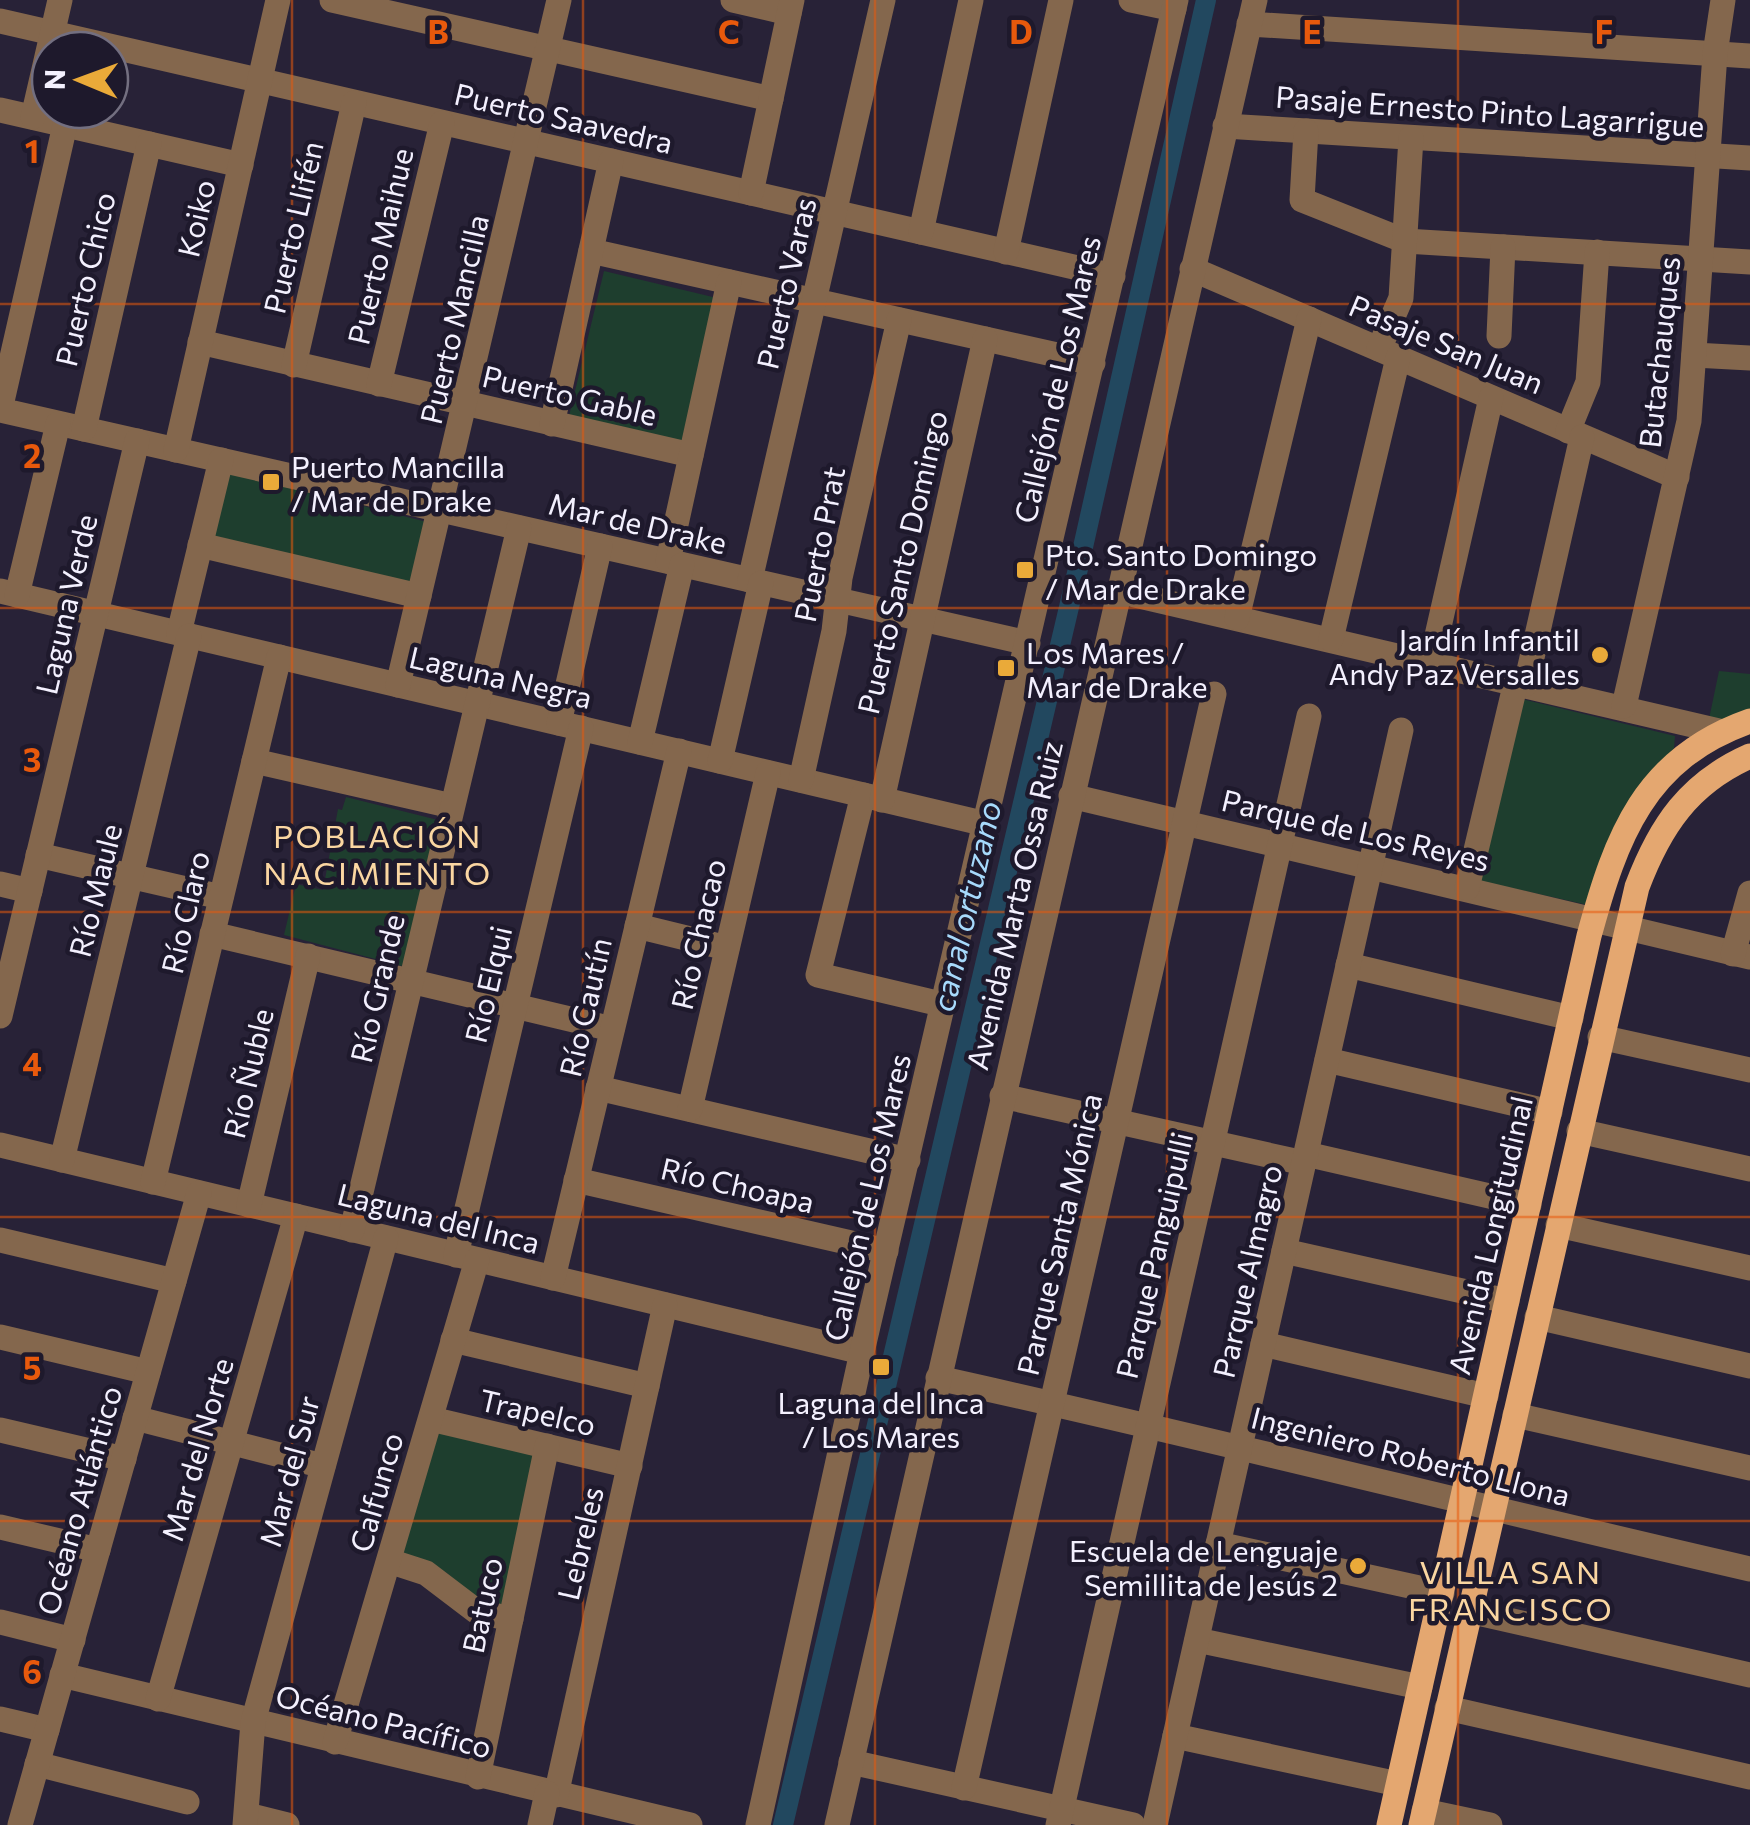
<svg xmlns="http://www.w3.org/2000/svg" width="1750" height="1825" font-family="Commissioner,sans-serif">
<rect width="100%" height="100%" fill="#282237"/>
<g fill="#1e3e2e">
<path d="M 604,271 L 717,298 L 682,443 L 569,416 Z"/>
<path d="M 224,471 L 431,523 L 413,591 L 208,542 Z"/>
<path d="M 1719,671 L 1750,674 L 1750,711 L 1727,722 L 1709,719 Z"/>
<path d="M 1522,699 L 1675,736 L 1674,748 L 1617,820 L 1588,905 L 1480,881 Z"/>
<path d="M 346,797 L 442,821 L 406,967 L 284,935 L 296,884 L 323,890 L 338,809 L 342,810 Z"/>
<path d="M 438,1429 L 541,1453 L 506,1611 L 479,1604 L 447,1573 L 400,1555 Z"/>
</g>
<g fill="none" stroke-linecap="round" stroke-linejoin="round">
<path stroke="#22485f" stroke-width="20" d="M 783,1825 L 1081,556 L 1206,0"/>
<g stroke="#84674d" stroke-width="25">
<path d="M 332,0 L 771,99"/>
<path d="M 733,0 L 789,13"/>
<path d="M 1131,0 L 1174,9"/>
<path d="M 0,21 L 1113,276"/>
<path d="M 1249,24 L 1750,56"/>
<path d="M 0,110 L 241,165"/>
<path d="M 33,117 L 60,0"/>
<path d="M 65,125 L 0,410 L 1028,643"/>
<path d="M 1225,126 L 1750,158"/>
<path d="M 1306,131 L 1302,200 L 1405,241 L 1750,262"/>
<path d="M 751,193 L 792,0"/>
<path d="M 921,232 L 971,0"/>
<path d="M 591,251 L 1093,363"/>
<path d="M 1006,252 L 1061,0"/>
<path d="M 1192,269 L 1677,477"/>
<path d="M 1499,336 L 1503,247"/>
<path d="M 200,342 L 691,455"/>
<path d="M 1379,349 L 1401,298 L 1411,138"/>
<path d="M 1694,355 L 1750,358"/>
<path d="M 294,365 L 354,103"/>
<path d="M 379,384 L 442,123"/>
<path d="M 552,424 L 611,161"/>
<path d="M 84,429 L 149,144"/>
<path d="M 1568,431 L 1588,382 L 1597,252"/>
<path d="M 176,450 L 278,0"/>
<path d="M 200,545 L 419,596"/>
<path d="M 668,561 L 729,282"/>
<path d="M 750,580 L 883,0"/>
<path d="M 0,591 L 986,824"/>
<path d="M 1118,591 L 1723,732"/>
<path d="M 17,595 L 58,424"/>
<path d="M 1237,618 L 1309,319"/>
<path d="M 179,633 L 221,460"/>
<path d="M 1331,639 L 1398,358"/>
<path d="M 1431,662 L 1491,398"/>
<path d="M 1526,684 L 1582,437"/>
<path d="M 398,685 L 559,0"/>
<path d="M 1624,706 L 1689,421 L 1715,54 L 1723,0"/>
<path d="M 559,723 L 600,546"/>
<path d="M 640,742 L 682,565"/>
<path d="M 254,761 L 452,806"/>
<path d="M 720,761 L 761,583"/>
<path d="M 801,780 L 834,631 L 840,578 L 899,320"/>
<path d="M 863,795 L 818,975 L 945,1005"/>
<path d="M 1071,796 L 1750,957"/>
<path d="M 882,800 L 985,339"/>
<path d="M 38,855 L 221,897"/>
<path d="M 0,884 L 30,891"/>
<path d="M 1467,888 L 1516,682"/>
<path d="M 637,926 L 727,948"/>
<path d="M 212,934 L 612,1029"/>
<path d="M 1733,954 L 1750,893"/>
<path d="M 1348,965 L 1571,1018"/>
<path d="M 0,1016 L 137,441"/>
<path d="M 1600,1037 L 1750,1070"/>
<path d="M 1327,1060 L 1550,1112"/>
<path d="M 598,1088 L 908,1160"/>
<path d="M 1002,1096 L 1304,1163"/>
<path d="M 690,1109 L 768,773"/>
<path d="M 1579,1131 L 1750,1169"/>
<path d="M 0,1145 L 862,1352"/>
<path d="M 1306,1154 L 1529,1205"/>
<path d="M 62,1160 L 189,636"/>
<path d="M 576,1180 L 886,1251"/>
<path d="M 153,1182 L 279,657"/>
<path d="M 249,1205 L 308,956"/>
<path d="M 1558,1225 L 1750,1268"/>
<path d="M 352,1230 L 519,528"/>
<path d="M 0,1240 L 174,1281"/>
<path d="M 1284,1251 L 1507,1301"/>
<path d="M 456,1255 L 581,728"/>
<path d="M 553,1278 L 679,751"/>
<path d="M 1537,1317 L 1750,1366"/>
<path d="M 0,1337 L 148,1372"/>
<path d="M 453,1340 L 647,1386"/>
<path d="M 1263,1344 L 1486,1396"/>
<path d="M 938,1378 C 1210,1438 1479,1507 1750,1569"/>
<path d="M 1515,1415 L 1750,1468"/>
<path d="M 135,1418 L 323,1466"/>
<path d="M 431,1419 L 630,1466"/>
<path d="M 0,1430 L 124,1459"/>
<path d="M 0,1527 L 98,1550"/>
<path d="M 1218,1544 L 1442,1593"/>
<path d="M 389,1561 L 426,1573 L 476,1611 L 511,1619"/>
<path d="M 1469,1611 L 1750,1675"/>
<path d="M 0,1622 L 73,1640"/>
<path d="M 1197,1640 L 1420,1687"/>
<path d="M 62,1675 L 690,1825"/>
<path d="M 158,1699 L 296,1216"/>
<path d="M 1447,1708 L 1750,1777"/>
<path d="M 0,1719 L 47,1730"/>
<path d="M 1175,1736 L 1398,1784"/>
<path d="M 335,1742 L 477,1260"/>
<path d="M 851,1762 L 1133,1825"/>
<path d="M 37,1764 L 187,1802"/>
<path d="M 478,1777 L 547,1446"/>
<path d="M 964,1788 L 1214,694"/>
<path d="M 556,1795 L 665,1305"/>
<path d="M 1424,1811 L 1490,1825"/>
<path d="M 247,1815 L 287,1825"/>
<path d="M 20,1825 L 199,1193"/>
<path d="M 245,1825 L 253,1722 L 386,1238"/>
<path d="M 540,1825 L 547,1793"/>
<path d="M 758,1825 L 862,1352 L 1176,0"/>
<path d="M 837,1825 L 1255,0"/>
<path d="M 1058,1825 L 1309,716"/>
<path d="M 1155,1825 L 1401,730"/>
</g>
<g stroke="#e4a770" stroke-width="25">
<path d="M 1389,1825 L 1589,936 C 1616,837 1644,758 1750,721"/>
<path d="M 1421,1825 L 1637,887 C 1660,826 1689,783 1750,756"/>
</g>
</g>
<path fill="none" stroke="#e8590c" stroke-width="2.5" stroke-opacity="0.55" d="M 292,0 L 292,1825M 583,0 L 583,1825M 875,0 L 875,1825M 1167,0 L 1167,1825M 1458,0 L 1458,1825M 0,304 L 1750,304M 0,608 L 1750,608M 0,912 L 1750,912M 0,1217 L 1750,1217M 0,1521 L 1750,1521"/>
<g fill="#eaaa39" stroke="#1e192c" stroke-width="4">
<rect x="261" y="472" width="20" height="20" rx="5"/>
<rect x="1015" y="560" width="20" height="20" rx="5"/>
<circle cx="1600" cy="655" r="10"/>
<rect x="996" y="658" width="20" height="20" rx="5"/>
<rect x="871" y="1357" width="20" height="20" rx="5"/>
<circle cx="1358" cy="1566" r="10"/>
</g>
<g text-anchor="middle" dominant-baseline="central" stroke-width="9" stroke-linejoin="round" paint-order="stroke">
<g font-size="30" fill="#f3f0fe" stroke="#1e192c">
<text transform="translate(1490 110) rotate(4)">Pasaje Ernesto Pinto Lagarrigue</text>
<text transform="translate(564 117) rotate(13)">Puerto Saavedra</text>
<text transform="translate(195 218) rotate(-77)">Koiko</text>
<text transform="translate(292 227) rotate(-77)">Puerto Llifén</text>
<text transform="translate(379 246) rotate(-77)">Puerto Maihue</text>
<text transform="translate(84 279) rotate(-77)">Puerto Chico</text>
<text transform="translate(785 283) rotate(-77)">Puerto Varas</text>
<text transform="translate(453 319) rotate(-77)">Puerto Mancilla</text>
<text transform="translate(1447 343) rotate(23)">Pasaje San Juan</text>
<text transform="translate(1658 352) rotate(-84)">Butachauques</text>
<text transform="translate(1056 379) rotate(-77)">Callejón de Los Mares</text>
<text transform="translate(570 394) rotate(13)">Puerto Gable</text>
<text transform="translate(638 522) rotate(13)">Mar de Drake</text>
<text transform="translate(818 544) rotate(-79)">Puerto Prat</text>
<text transform="translate(901 562) rotate(-77)">Puerto Santo Domingo</text>
<text transform="translate(65 604) rotate(-77)">Laguna Verde</text>
<text transform="translate(501 676) rotate(13)">Laguna Negra</text>
<text transform="translate(1356 829) rotate(13)">Parque de Los Reyes</text>
<text transform="translate(94 890) rotate(-76)">Río Maule</text>
<text transform="translate(1013 905) rotate(-77)">Avenida Marta Ossa Ruiz</text>
<text transform="translate(184 912) rotate(-77)">Río Claro</text>
<text transform="translate(697 934) rotate(-77)">Río Chacao</text>
<text transform="translate(487 984) rotate(-77)">Río Elqui</text>
<text transform="translate(376 988) rotate(-77)">Río Grande</text>
<text transform="translate(584 1007) rotate(-77)">Río Cautín</text>
<text transform="translate(247 1073) rotate(-77)">Río Ñuble</text>
<text transform="translate(738 1184) rotate(13)">Río Choapa</text>
<text transform="translate(866 1197) rotate(-77)">Callejón de Los Mares</text>
<text transform="translate(439 1217) rotate(14)">Laguna del Inca</text>
<text transform="translate(1058 1234) rotate(-77)">Parque Santa Mónica</text>
<text transform="translate(1489 1235) rotate(-77)">Avenida Longitudinal</text>
<text transform="translate(1153 1255) rotate(-77)">Parque Panguipulli</text>
<text transform="translate(1246 1271) rotate(-77)">Parque Almagro</text>
<text transform="translate(538 1411) rotate(13)">Trapelco</text>
<text transform="translate(196 1449) rotate(-74)">Mar del Norte</text>
<text transform="translate(1411 1455) rotate(14)">Ingeniero Roberto Llona</text>
<text transform="translate(288 1471) rotate(-75)">Mar del Sur</text>
<text transform="translate(375 1492) rotate(-74)">Calfunco</text>
<text transform="translate(78 1500) rotate(-74)">Océano Atlántico</text>
<text transform="translate(579 1543) rotate(-77)">Lebreles</text>
<text transform="translate(481 1605) rotate(-78)">Batuco</text>
<text transform="translate(384 1720) rotate(14)">Océano Pacífico</text>
</g>
<g font-size="30" fill="#f3f0fe" stroke="#1e192c" text-anchor="start">
<text x="291" y="465">Puerto Mancilla<tspan x="291" dy="34">/ Mar de Drake</tspan></text>
<text x="1045" y="553">Pto. Santo Domingo<tspan x="1045" dy="34">/ Mar de Drake</tspan></text>
<text x="1580" y="638" text-anchor="end">Jardín Infantil<tspan x="1580" dy="34">Andy Paz Versalles</tspan></text>
<text x="1026" y="651">Los Mares /<tspan x="1026" dy="34">Mar de Drake</tspan></text>
<text x="881" y="1401" text-anchor="middle">Laguna del Inca<tspan x="881" dy="34">/ Los Mares</tspan></text>
<text x="1338" y="1549" text-anchor="end">Escuela de Lenguaje<tspan x="1338" dy="34">Semillita de Jesús 2</tspan></text>
</g>
<g font-size="32" letter-spacing="2.5" fill="#fad6a1" stroke="#1e192c">
<text x="378" y="835">POBLACIÓN<tspan x="378" dy="37">NACIMIENTO</tspan></text>
<text x="1511" y="1571">VILLA SAN<tspan x="1511" dy="37">FRANCISCO</tspan></text>
</g>
<g font-size="32" font-style="italic" fill="#a7dafc" stroke="#1e192c">
<text transform="translate(965 906) rotate(-77)">canal ortuzano</text>
</g>
</g>
<g font-size="32" text-anchor="middle" font-weight="bold" fill="#e8590c" stroke="#1e192c" stroke-width="9" stroke-linejoin="round" paint-order="stroke">
<text x="438" y="44">B</text>
<text x="729" y="44">C</text>
<text x="1021" y="44">D</text>
<text x="1312" y="44">E</text>
<text x="1604" y="44">F</text>
<text x="32" y="163">1</text>
<text x="32" y="468">2</text>
<text x="32" y="772">3</text>
<text x="32" y="1076">4</text>
<text x="32" y="1380">5</text>
<text x="32" y="1684">6</text>
</g>
<g transform="translate(80 80) rotate(271)"><circle r="48" fill="#1e192c" stroke="#736f80" stroke-width="2.5"/>
<path d="M0-8L18 38L0 25L-18 38Z" fill="#eaaa39"/>
<text y="-15" font-size="28" font-weight="bold" text-anchor="middle" fill="#f3f0fe">N</text>
</g>
</svg>
